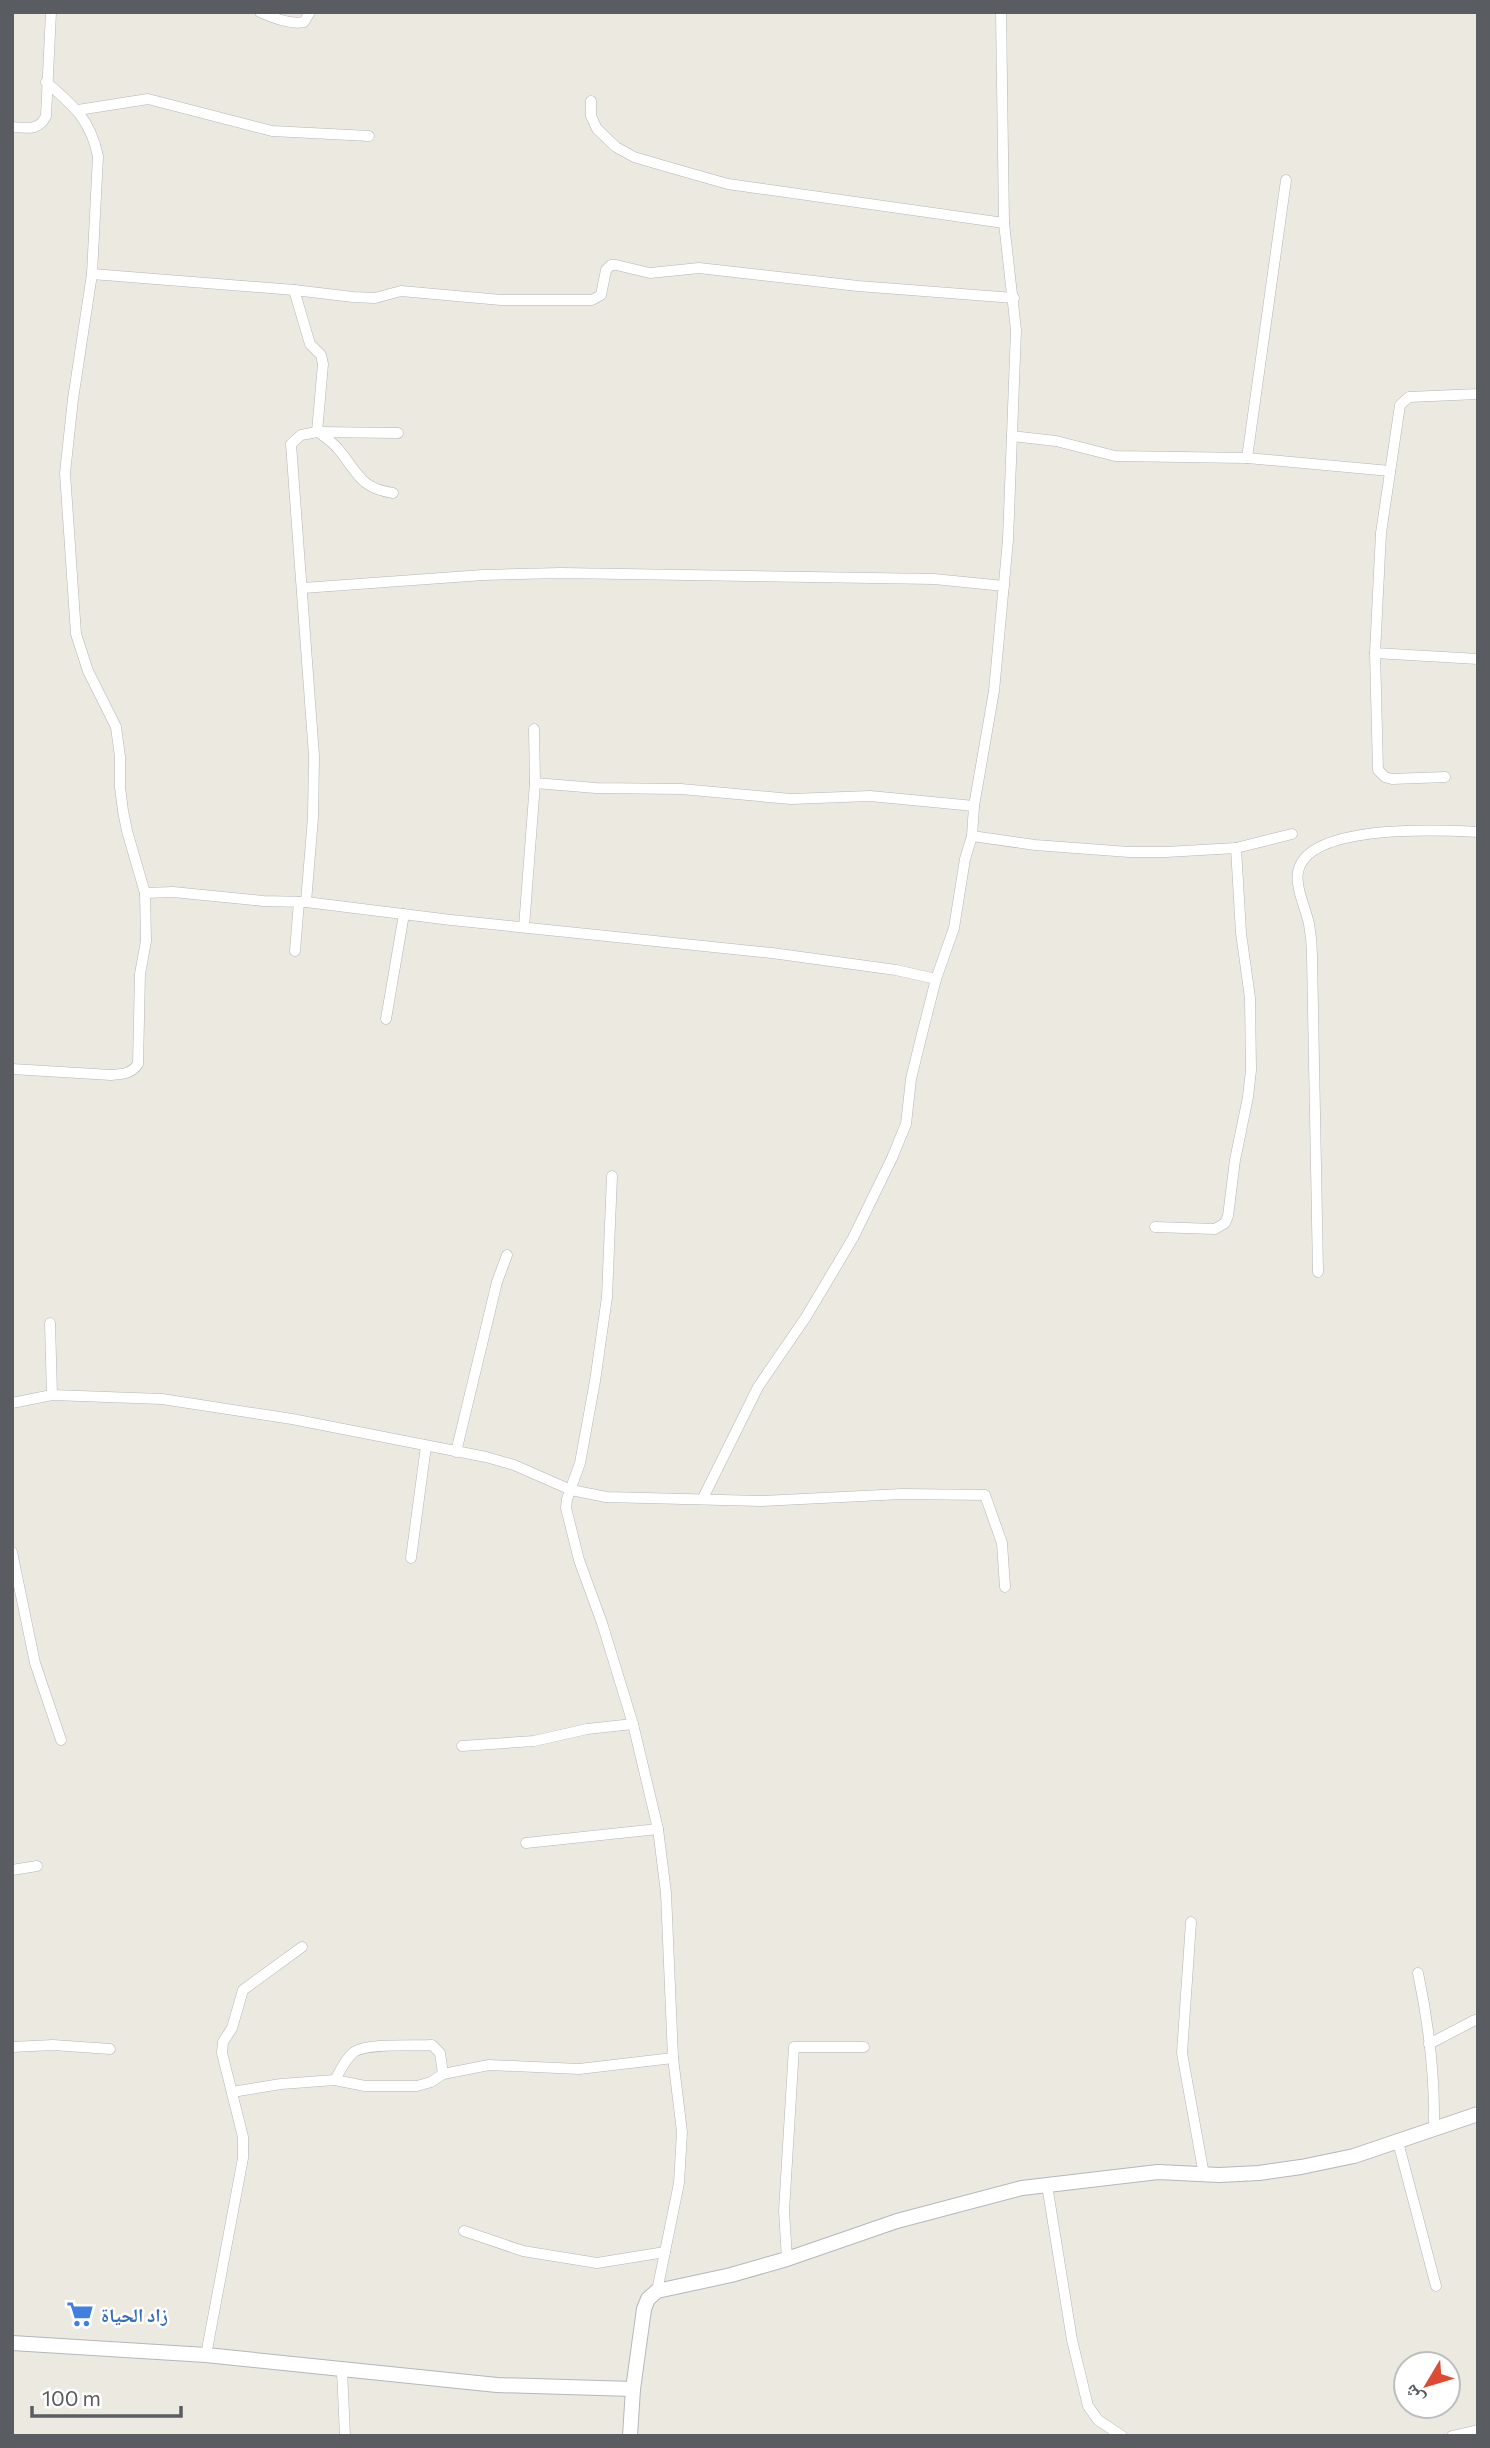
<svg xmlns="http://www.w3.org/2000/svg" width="1490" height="2448" font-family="Commissioner,'Noto Naskh Arabic',sans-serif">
<rect width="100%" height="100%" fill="#ebe9e0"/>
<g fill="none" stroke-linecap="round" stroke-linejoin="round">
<defs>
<g id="street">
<path d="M 260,12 C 273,18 290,25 304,22 L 310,12"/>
<path d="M 591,101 L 591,116 L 597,129 L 616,147 L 634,157 L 668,167 L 728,184 L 1004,223"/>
<path d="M 78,110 L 148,99 L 272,131 L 369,136"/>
<path d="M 12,127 C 27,128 39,131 46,116 L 51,12"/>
<path d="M 92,274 L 294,290 L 353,297 L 375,298 L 401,291 L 501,300 L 592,300 L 601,295 L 606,270 L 611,265 L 616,265 L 650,273 L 699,268 L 858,286 L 1014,298"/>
<path d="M 294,290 L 310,344 L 321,355 L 323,364 L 317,432"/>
<path d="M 1478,394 L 1409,397 L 1400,405 L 1381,533 L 1375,653 L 1478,659"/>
<path d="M 318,432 C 325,437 334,443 339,450 C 358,473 360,488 393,493"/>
<path d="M 1012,436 L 1056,441 L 1115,456 L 1247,458 L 1390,471"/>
<path d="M 1247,458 L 1286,180"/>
<path d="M 303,588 L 483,575 L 561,573 L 934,579 L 1004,586"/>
<path d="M 1375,653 L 1378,770 L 1385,777 L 1392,779 L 1445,777"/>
<path d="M 535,783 L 596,788 L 681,789 L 791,799 L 870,796 L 974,806"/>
<path d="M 972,836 L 1035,845 L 1129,852 L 1166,852 L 1236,848 L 1292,834"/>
<path d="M 145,893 L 173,892 L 263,901 L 306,902 L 451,920 L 772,953 L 896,970 L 936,979"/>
<path d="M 306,902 L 313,817 L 314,756 L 291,444 L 301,435 L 317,432 L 398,433"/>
<path d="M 524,927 L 535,783 L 534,729"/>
<path d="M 295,951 L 299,902"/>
<path d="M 386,1019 L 404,914"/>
<path d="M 12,1069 L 111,1075 C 123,1074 131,1074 138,1064 L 140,974 L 146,941 L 145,893 L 127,831 L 123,811 L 120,787 L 120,757 L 116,727 L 88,671 L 76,634 L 65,473 L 73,399 L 92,274 L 98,156 C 90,119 74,106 46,82"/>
<path d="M 612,1176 L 607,1297 L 595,1381 L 580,1463 L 567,1499 L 566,1508 L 579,1560 L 602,1623 L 633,1724 L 658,1829 L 666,1893 L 673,2058 L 682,2132 L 679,2183 L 657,2291"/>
<path d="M 1155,1227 L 1215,1229 L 1225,1223 L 1228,1216 L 1235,1160 L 1248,1097 L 1251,1070 L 1250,998 L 1241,933 L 1236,848"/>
<path d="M 1318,1272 L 1312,956 C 1312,946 1311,935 1309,924 C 1306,909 1295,887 1298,872 C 1307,823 1441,830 1478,832"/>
<path d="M 50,1323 L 52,1395"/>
<path d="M 12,1403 L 52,1395 L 162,1399 L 292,1419 L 486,1457 L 514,1465 L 571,1490 L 606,1497 L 761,1501 L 902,1494 L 985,1495 L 1002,1543 L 1005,1587"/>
<path d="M 456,1452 L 497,1282 L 507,1255"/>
<path d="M 703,1498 L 758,1387 L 806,1317 L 853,1238 L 892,1158 L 906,1124 L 911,1079 L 920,1042 L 936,979 L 954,928 L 965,859 L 972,836 L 974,806 L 994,691 L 1008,540 L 1016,330 L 1004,223 L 1001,12"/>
<path d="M 12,1552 L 35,1663 L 61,1740"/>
<path d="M 411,1558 L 426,1446"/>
<path d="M 462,1746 L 534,1741 L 587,1729 L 633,1724"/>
<path d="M 526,1843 L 658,1829"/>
<path d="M 12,1870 L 37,1866"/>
<path d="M 1191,1922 L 1182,2053 L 1204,2175"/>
<path d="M 1418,1973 C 1429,2025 1435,2078 1434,2130"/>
<path d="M 1429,2044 L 1475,2020"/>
<path d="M 12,2047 L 53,2045 L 110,2049"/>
<path d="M 335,2080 C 340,2071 345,2059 354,2052 C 367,2043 414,2046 432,2045 L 440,2053 L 443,2074"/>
<path d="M 232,2092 L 281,2084 L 335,2080 L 365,2086 L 417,2086 L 431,2082 L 443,2074 L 489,2065 L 579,2069 L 673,2058"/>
<path d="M 1398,2142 L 1436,2286"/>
<path d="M 1047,2185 L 1072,2340 L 1088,2406 L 1098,2420 L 1122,2436"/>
<path d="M 464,2231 L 523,2251 L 597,2263 L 665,2252"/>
<path d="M 787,2259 L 784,2211 L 794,2047 L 864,2047"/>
<path d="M 206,2355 L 243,2158 L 243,2137 L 222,2053 L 223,2042 L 232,2028 L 243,1990 L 302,1947"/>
<path d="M 342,2370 L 345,2436"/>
<path d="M 1452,2436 L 1478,2430"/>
</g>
<g id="secondary">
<path d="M 12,2343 L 206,2355 L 497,2385 L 633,2389 L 644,2309 L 648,2299 L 657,2291 L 731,2275 L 787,2259 L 897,2221 L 1022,2188 L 1158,2172 L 1219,2175 L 1259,2173 L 1301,2167 L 1354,2156 L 1478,2114"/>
<path d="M 630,2436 L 633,2389"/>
</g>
</defs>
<use href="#street" stroke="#b3b6ba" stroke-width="11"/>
<use href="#secondary" stroke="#b4b7bc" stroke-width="16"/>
<use href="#street" stroke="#fff" stroke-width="10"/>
<use href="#secondary" stroke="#fff" stroke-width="14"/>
</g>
<defs>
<symbol id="supermarket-bare" viewBox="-9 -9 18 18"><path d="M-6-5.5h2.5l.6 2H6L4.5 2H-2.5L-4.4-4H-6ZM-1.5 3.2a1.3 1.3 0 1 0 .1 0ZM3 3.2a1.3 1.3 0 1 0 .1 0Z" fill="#3f7fe0" stroke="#fff" stroke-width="2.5" paint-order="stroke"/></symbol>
</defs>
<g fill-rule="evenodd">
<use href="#supermarket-bare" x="61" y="2295" width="38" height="38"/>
</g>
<g text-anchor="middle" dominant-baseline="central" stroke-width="5" stroke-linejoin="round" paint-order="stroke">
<g font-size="19" font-weight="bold" fill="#366cbe" stroke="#fff" text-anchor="start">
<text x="101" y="2314">زاد الحياة</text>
</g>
</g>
<rect width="1490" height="2448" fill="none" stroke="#595c60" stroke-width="28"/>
<g transform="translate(1427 2385) rotate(232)"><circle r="33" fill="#ffffff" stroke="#bdbebf" stroke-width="2"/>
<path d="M0-5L12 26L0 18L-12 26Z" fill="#de4a33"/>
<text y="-10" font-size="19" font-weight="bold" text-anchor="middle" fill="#595c60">ش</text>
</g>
<path d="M32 2406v10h149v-10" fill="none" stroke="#595c60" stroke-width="3.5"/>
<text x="42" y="2406" font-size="21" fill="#595c60" stroke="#ffffff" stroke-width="5" paint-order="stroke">100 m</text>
</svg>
